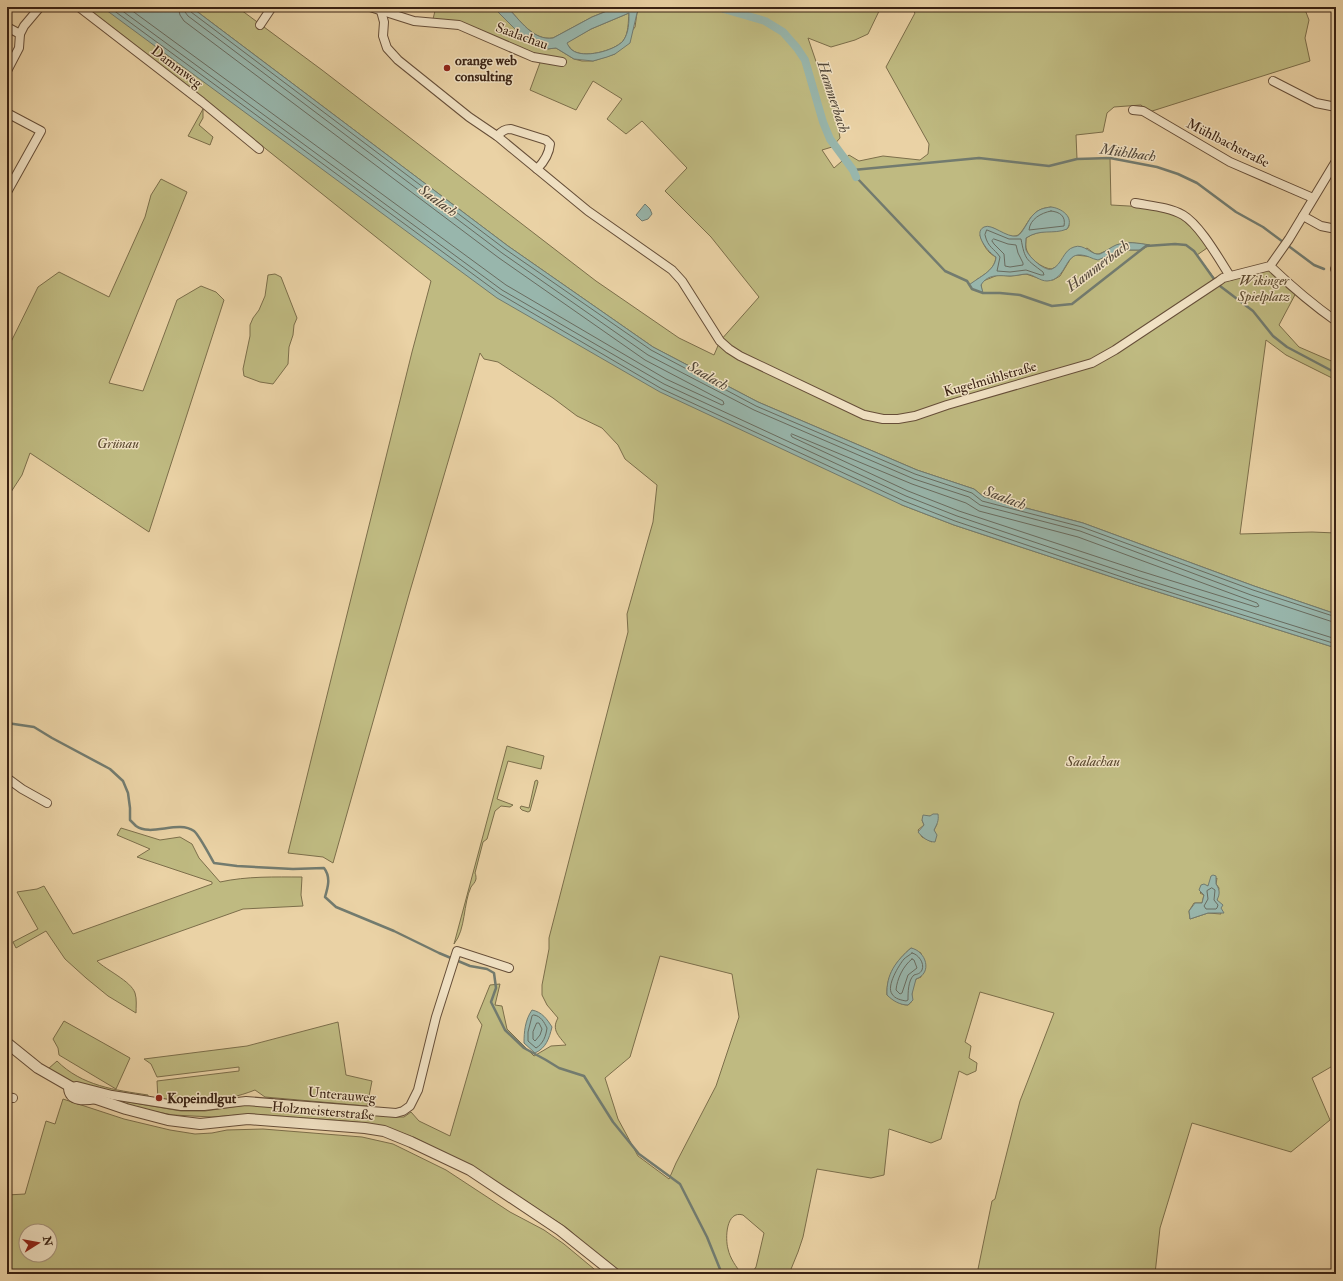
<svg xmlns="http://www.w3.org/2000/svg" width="1343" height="1281" font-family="'IM FELL Double Pica',serif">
<rect width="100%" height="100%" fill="#ead2a5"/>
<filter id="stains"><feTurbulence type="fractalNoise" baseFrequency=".005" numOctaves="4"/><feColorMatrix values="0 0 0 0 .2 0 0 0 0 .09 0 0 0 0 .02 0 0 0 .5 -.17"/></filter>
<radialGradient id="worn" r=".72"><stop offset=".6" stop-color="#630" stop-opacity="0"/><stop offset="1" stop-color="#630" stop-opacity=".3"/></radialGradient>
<g fill="#bfba81" stroke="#7c6e4a" fill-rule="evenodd">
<path d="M 84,7 L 103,7 L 902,505 L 954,525 L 1136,585 L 1336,648 L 1336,1064 L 1312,1078 L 1330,1120 L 1291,1152 L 1192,1123 L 1160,1228 L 1155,1274 L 977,1274 L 992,1201 L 995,1199 L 1020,1101 L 1054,1013 L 980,992 L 965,1042 L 971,1046 L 969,1058 L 977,1063 L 976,1071 L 967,1075 L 959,1071 L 941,1139 L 931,1143 L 889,1129 L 884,1175 L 871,1178 L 817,1169 L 803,1237 L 798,1252 L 789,1274 L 751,1274 L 756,1267 L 764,1233 L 743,1215 C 726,1210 725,1238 728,1249 C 730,1258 736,1267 742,1274 L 619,1274 L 567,1228 L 472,1166 L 413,1137 L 385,1127 L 366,1123 L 345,1121 L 251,1114 L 212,1117 L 173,1115 L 147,1110 L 111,1099 L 181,1111 L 205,1111 L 246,1105 L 397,1117 L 404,1117 L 411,1112 L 419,1121 L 450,1136 L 482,1025 L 477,1017 L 490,985 L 500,984 L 495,1005 L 502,1006 L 507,1029 L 534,1056 L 551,1046 L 566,1045 C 559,1036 551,1030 558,1018 L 547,1005 L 542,995 L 542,985 L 549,949 L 549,938 L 628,632 L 627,614 L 653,522 L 657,485 L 625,459 L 618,445 L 602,428 L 577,416 L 553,398 L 498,362 L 484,359 L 480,353 L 410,591 L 333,863 L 323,857 L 288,853 L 412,352 L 431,281 L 216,109 ZM 930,816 L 937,824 L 934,830 L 932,842 L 922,837 L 918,830 L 924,825 L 922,820 ZM 1217,878 L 1216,884 L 1219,888 L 1217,900 L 1221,914 L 1208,913 L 1190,919 L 1189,911 L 1194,903 L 1202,903 L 1204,895 L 1200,893 C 1206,887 1210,882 1217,878 ZM 911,948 L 921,953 L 921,977 L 916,979 C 914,983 912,988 912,993 C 911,999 914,1001 908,1005 C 900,1005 894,1000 887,995 C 886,975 897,960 911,948 ZM 660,956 L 732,974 L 739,1017 L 716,1086 L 676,1163 L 669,1179 L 638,1156 L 618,1119 L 605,1078 L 630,1057 Z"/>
<path d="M 191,7 L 237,7 L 322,70 L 596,281 L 679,338 L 714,355 L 720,341 L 759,297 L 711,237 L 665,191 L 687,168 L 642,121 L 626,134 L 607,119 L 622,99 L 593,81 L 576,110 L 530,90 L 541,60 L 466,28 L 432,23 L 436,7 L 493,7 L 528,42 L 547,49 L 556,48 L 574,59 L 582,61 L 593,61 L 615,54 L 635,27 L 637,13 L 642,7 L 704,7 L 736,15 L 744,10 L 739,7 L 881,7 L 868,34 L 855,40 L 831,47 L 808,38 L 822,79 L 836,113 L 840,138 L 832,147 L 822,150 L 834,168 L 849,155 L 859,161 L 883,156 L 920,160 L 928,154 L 929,144 L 886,67 L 915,13 L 910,7 L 1304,7 L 1309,20 L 1305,38 L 1310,61 L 1149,112 L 1141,105 L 1114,107 L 1107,113 L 1103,132 L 1076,135 L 1077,159 L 1110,158 L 1111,205 L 1164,208 L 1183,214 L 1210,246 L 1197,255 L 1220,286 L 1223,278 L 1270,266 L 1297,291 L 1279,325 L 1299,347 L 1336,363 L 1336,380 L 1286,355 L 1266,340 L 1240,534 L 1312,532 L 1336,533 L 1336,614 L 1254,586 L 1083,523 L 984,497 L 974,489 L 917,470 L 758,402 L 653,347 L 508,246 ZM 1051,207 L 1068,219 L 1069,226 L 1067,229 C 1053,232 1039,229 1026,238 C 1026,242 1025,247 1027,251 C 1030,259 1043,269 1052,269 L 1087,248 L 1095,254 L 1099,254 L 1125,242 L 1149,245 L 1141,250 L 1126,250 L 1119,251 L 1105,258 L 1075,255 L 1071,258 L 1060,276 L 1053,280 L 1038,278 L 1026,274 L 1010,276 L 998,275 L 983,281 L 981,284 L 982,292 L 976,280 C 985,274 995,269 996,257 C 987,253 983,244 980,235 L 993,228 C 999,231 1009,238 1016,236 C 1022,235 1028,219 1034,214 C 1039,209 1044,208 1051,207 Z"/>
<path d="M 507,7 L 617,7 L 592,17 L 553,38 C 533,41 520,20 507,7 Z"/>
<path d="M 629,13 C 628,22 629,33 623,41 C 614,51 583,59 572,50 C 570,48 568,45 566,43 L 591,29 Z"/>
<path d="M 203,109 L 203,118 L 199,125 L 213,137 L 210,145 L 188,136 Z"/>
<path d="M 161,179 L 187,192 L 109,383 L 143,391 L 177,300 L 201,286 L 216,292 L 224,300 L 149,532 L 30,453 L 22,475 L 11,492 L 7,490 L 7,350 L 38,287 L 59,272 L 109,297 L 145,217 L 151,195 Z"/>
<path d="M 275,274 L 281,277 L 297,318 L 294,325 L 293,335 L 289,347 L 288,364 L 273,384 L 260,382 L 244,376 L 243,369 L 250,336 L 250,325 L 253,318 L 259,310 L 265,296 L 268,275 Z"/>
<path d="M 507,746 L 544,756 L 541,769 L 508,761 L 497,799 L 513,805 L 510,807 L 501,806 L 495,811 L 487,839 L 483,842 L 475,873 C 476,875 476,877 476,879 C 475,883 473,884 471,887 C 463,904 466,929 454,944 Z"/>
<path d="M 537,780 L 538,782 L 530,811 L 528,812 L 522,810 L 520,808 L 521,806 L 529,808 L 535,781 Z"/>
<path d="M 121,828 L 160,840 L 180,837 L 192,844 L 199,858 L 220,882 C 247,876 275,877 302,877 L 301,895 L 303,906 L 243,909 L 97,961 C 106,970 131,981 135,993 C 137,999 136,1007 136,1013 L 108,996 L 86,978 L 65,959 L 46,931 L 16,948 L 13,942 L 38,929 L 17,892 L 37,889 L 44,886 L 73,934 L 212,884 L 212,882 L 137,857 L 150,849 L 117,835 Z"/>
<path d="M 64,1021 L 130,1058 L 116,1089 L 59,1055 L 58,1048 L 53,1039 Z"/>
<path d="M 338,1022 L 346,1075 L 372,1081 L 367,1106 L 265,1097 L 255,1090 C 222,1103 193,1103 158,1100 L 157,1081 L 239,1071 L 239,1067 L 157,1077 L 151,1064 L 144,1059 L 247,1046 Z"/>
<path d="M 57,1061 C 82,1086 115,1090 148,1095 L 148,1099 L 77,1084 L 66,1080 L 48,1069 Z"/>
<path d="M 63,1099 L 124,1119 L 170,1130 L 195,1134 L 212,1133 L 227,1130 L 263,1129 L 362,1137 L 393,1144 L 446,1170 L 510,1212 L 544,1230 L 564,1244 L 600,1274 L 293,1274 L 287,1272 L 287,1274 L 7,1274 L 7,1195 L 25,1194 L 46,1121 L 55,1124 ZM 26,1231 L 50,1231 L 50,1255 L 26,1255 Z"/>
</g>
<g fill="#98b6ac" stroke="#727b6f" fill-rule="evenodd">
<path d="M 102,7 L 191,7 L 508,246 L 653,347 L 758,402 L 917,470 L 974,489 L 984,497 L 1083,523 L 1254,586 L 1336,614 L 1336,648 L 1136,585 L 954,525 L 902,505 L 660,392 L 497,298 Z"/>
<path d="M 493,7 L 507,7 C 520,20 533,41 553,38 L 592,17 L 617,7 L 642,7 L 637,13 L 630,43 L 615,54 L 607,57 L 593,61 L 574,59 L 556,48 L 547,49 L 528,42 ZM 629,13 C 629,22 629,33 623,41 C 614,51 583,59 572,50 C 570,49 568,45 567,43 L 591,29 Z"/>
<path d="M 704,7 L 739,7 L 745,11 L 736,15 Z"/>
<path d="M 645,204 L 650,209 L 652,214 L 648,219 L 642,221 L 636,215 Z"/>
<path d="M 1051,207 C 1061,208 1075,217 1067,229 C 1053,235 1041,228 1026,238 C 1026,242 1025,246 1026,250 C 1029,257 1045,272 1052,269 C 1062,265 1063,250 1074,247 C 1084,243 1092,256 1100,254 C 1105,252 1111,247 1116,245 C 1127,241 1138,243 1150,245 L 1141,250 L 1126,250 L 1119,251 L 1098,260 C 1092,259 1087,255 1081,255 C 1064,253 1067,280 1047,281 C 1040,281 1034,275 1027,274 C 1022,274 1016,276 1011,276 C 1001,276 988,273 981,285 L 983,293 L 972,289 L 969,285 C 979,277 995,271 996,257 C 989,253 972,233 984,227 C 992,223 1006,238 1017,236 C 1023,234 1028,219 1034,214 C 1039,209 1044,208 1051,207 Z"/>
<path d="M 933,814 L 938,814 C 939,821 937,824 934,830 L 937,835 L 935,842 C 928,842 922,837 918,832 L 924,825 L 922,820 L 923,815 L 930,816 Z"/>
<path d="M 1213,875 L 1216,876 L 1216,884 C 1220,890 1220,894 1217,900 L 1223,905 L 1221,908 L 1224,913 L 1208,913 L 1190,919 L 1189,911 L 1195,903 L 1202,903 L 1204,895 L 1199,890 L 1201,885 L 1204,884 L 1208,886 L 1211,876 Z"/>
<path d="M 911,948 C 926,951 933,973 916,979 L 912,994 L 913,1000 L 908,1005 C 900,1005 893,1001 887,995 C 886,974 896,961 911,948 Z"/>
<path d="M 532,1010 C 542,1012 547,1019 552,1027 C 549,1039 546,1048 535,1053 L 524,1043 C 524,1032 525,1020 532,1010 Z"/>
</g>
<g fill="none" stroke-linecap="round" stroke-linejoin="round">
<g stroke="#696c60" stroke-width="1">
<path d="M 109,7 L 500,294 L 662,389 L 904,501 L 955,521 L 1137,582 L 1336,644"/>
<path d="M 117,7 L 502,290 L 664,384 L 906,496 L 957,516 L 1138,577 L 1336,639"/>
<path d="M 127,7 L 506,285 L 666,379 L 722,405 L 724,404 L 723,401 L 645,360 L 499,258 L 184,21 L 180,15 L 178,7"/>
<path d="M 184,7 L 185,12 L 188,16 L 502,253 L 648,355 L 754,410 L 914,479 L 969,497 L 980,505 L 1080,531 L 1251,595 L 1336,623"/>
<path d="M 189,7 L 191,12 L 505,249 L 651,350 L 756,406 L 915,474 L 972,493 L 982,501 L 1082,527 L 1253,590 L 1336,617"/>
<path d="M 1051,211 C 1060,212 1066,216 1064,226 L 1029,230 C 1030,219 1041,213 1051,211 Z"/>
<path d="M 987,230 L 1009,239 L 1021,239 C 1025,260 1026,259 1043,272 L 1044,275 L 1041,275 L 1026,270 L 1010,272 L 997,271 L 1000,257 C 994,248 988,248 985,235 Z"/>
<path d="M 994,239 L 1008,244 L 1016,245 L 1018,253 L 1023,263 L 1023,265 L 1010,267 L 1005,266 L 1004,254 L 994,244 L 992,241 Z"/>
<path d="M 792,434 L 912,484 L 966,503 L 979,511 L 1078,537 L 1257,603 L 1259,606 L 1256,607 L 1140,571 L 959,511 L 908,491 L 792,437 L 791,435 Z"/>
<path d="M 1212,888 L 1215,890 L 1214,900 L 1218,905 L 1217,908 L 1216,909 L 1206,909 L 1204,906 L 1208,899 L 1207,891 Z"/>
<path d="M 912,953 C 918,954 925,963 922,970 C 920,974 917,974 914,975 C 908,980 908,993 908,1000 L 906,1001 C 901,1000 895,999 892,994 C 886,986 899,965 904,959 C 906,957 910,955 912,953 Z"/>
<path d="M 912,959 L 914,960 L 917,968 L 908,975 L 902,993 L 900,994 L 896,990 C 897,979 903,966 912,959 Z"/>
<path d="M 534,1015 C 541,1016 544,1022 547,1028 C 546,1036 543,1044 536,1048 L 528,1041 L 528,1032 L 532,1016 Z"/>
<path d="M 537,1023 L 539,1023 L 542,1029 L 540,1035 L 535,1041 L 533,1039 L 533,1032 Z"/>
</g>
<g stroke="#727b6f" stroke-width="2.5">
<path d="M 853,170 L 979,158 L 1049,166 L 1077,159 L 1110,158 L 1157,167 L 1178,174 L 1197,183 L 1236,212 L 1263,227 L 1314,265 L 1324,269"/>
<path d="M 856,177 L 945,271 L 967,281 L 972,289 L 983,293 L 1000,293 L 1020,295 L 1052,306 L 1072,304 L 1146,246 L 1175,244 L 1186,245 L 1194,251 L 1214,279"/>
<path d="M 1220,286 L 1253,311 L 1273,336 L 1287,347 L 1336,373"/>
<path d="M 7,723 L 34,727 L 52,738 L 110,769 L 123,781 L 128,793 L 130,808 L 130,820 C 132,822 134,824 136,826 C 151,837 178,820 194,831 C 199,835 210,856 214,863 L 237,866 L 293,869 L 324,868 C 331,877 328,887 325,897 L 336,907 L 394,931 L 439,953 L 470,966 L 487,969 L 494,973 L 496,988 L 491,1002 L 505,1030 L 524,1048 L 546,1060 L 559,1068 L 584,1076 L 613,1122 L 639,1154 L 680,1184 L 707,1237 L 722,1274"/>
</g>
<path stroke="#98b6ac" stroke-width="8" d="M 717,7 L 765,21 L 783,32 L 797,48 L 805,60 L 823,122 L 830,139 L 853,170 L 856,177"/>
<defs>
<g id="minor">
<path d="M 79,7 L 202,102 L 259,149"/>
<path d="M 370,7 L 414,21 L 459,25 L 533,57 L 562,62"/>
<path d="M 381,11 L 384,22 L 383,36 L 387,48 L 398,60 L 469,117 L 497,136 L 588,211 L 672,270 L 682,281 L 720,341 L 729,349 L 740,356 L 864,415 L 883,419 L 898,419 L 915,416 L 947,405 L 1092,363 L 1115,350 L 1219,281 L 1223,278 L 1270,266 L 1289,239 L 1336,161"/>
<path d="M 260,25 L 272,7"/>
<path d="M 7,27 L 20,34 L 24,26 L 40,7"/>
<path d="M 7,71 L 19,48 L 20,34"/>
<path d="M 1273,81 L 1316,103 L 1336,107"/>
<path d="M 1133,110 L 1143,111 L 1230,162 L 1313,198"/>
<path d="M 7,113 L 41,131 L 7,192"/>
<path d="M 497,136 C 502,131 505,129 511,129 L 546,140 L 550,144 C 549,155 544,162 537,169"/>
<path d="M 1135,203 C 1151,206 1169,207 1183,215 C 1200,225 1219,259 1230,276"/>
<path d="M 1303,216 L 1321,226 L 1336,229"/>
<path d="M 1270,266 C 1291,286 1312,304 1336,321"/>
<path d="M 1335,269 L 1336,269"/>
<path d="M 7,778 L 22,789 L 47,803"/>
<path d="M 7,1097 L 13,1098"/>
<path d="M 96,1099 C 86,1101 69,1103 68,1088 L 77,1086 L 112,1095 L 181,1106 L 204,1106 L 246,1101 L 396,1113 L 403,1111 L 410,1106 L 418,1090 L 436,1017 L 457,951 L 509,968"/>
</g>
<path id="tertiary" d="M 7,1043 L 38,1068 L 85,1095 L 126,1109 L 168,1120 L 200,1124 L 248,1119 L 365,1128 L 384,1131 L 411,1142 L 470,1170 L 560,1230 L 615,1274"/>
</defs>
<use href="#minor" stroke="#664e38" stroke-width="10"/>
<use href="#tertiary" stroke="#664e38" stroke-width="12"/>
<use href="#minor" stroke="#f1e2c4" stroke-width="8"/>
<use href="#tertiary" stroke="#f1e2c4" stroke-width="10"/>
</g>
<g fill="#8f2418" stroke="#f1e2c4" stroke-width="1.5">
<circle cx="447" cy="68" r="4"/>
<circle cx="159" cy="1098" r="4"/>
</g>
<g text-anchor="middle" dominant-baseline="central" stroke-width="3" stroke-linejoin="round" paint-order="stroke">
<g font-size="14" fill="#3a2213" stroke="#f1e2c4">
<text transform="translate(522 36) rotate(20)">Saalachau</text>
<text transform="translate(177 67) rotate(37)">Dammweg</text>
<text transform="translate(1228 143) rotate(27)">Mühlbachstraße</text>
<text transform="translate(990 379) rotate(-16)">Kugelmühlstraße</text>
<text transform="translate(342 1095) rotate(5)">Unterauweg</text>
<text transform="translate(323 1111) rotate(5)">Holzmeisterstraße</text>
</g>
<g font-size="14" font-weight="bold" fill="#3a2213" stroke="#f1e2c4" text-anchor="start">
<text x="455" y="60">orange web<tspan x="455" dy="16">consulting</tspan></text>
<text x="167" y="1098">Kopeindlgut</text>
</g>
<g font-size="14" font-style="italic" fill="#5b482e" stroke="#f1e2c4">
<text x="1264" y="280">Wikinger<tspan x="1264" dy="16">Spielplatz</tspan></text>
<text x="118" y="443">Grünau</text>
<text x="1093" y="761">Saalachau</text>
</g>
<g font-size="15" font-style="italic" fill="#524739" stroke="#f1e2c4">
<text transform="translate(833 97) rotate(72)">Hammerbach</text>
<text transform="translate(1128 153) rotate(8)">Mühlbach</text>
<text transform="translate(438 201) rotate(36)">Saalach</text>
<text transform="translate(1098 266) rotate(-37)">Hammerbach</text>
<text transform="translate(708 376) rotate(30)">Saalach</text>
<text transform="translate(1005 498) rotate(21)">Saalach</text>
</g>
</g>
<rect width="1343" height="1281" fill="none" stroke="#ead2a5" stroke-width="24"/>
<rect x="8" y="8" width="1327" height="1265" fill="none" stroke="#3a2213" stroke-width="2"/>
<rect x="12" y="12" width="1319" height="1257" fill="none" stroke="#3a2213"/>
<g transform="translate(38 1243) rotate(79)"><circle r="19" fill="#f1e2c4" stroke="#a8957d"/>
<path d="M0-3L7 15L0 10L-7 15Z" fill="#8f2418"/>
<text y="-6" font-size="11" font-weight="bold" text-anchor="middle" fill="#3a2213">N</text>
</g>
<rect width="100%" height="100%" filter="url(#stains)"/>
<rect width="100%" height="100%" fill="url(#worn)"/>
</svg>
